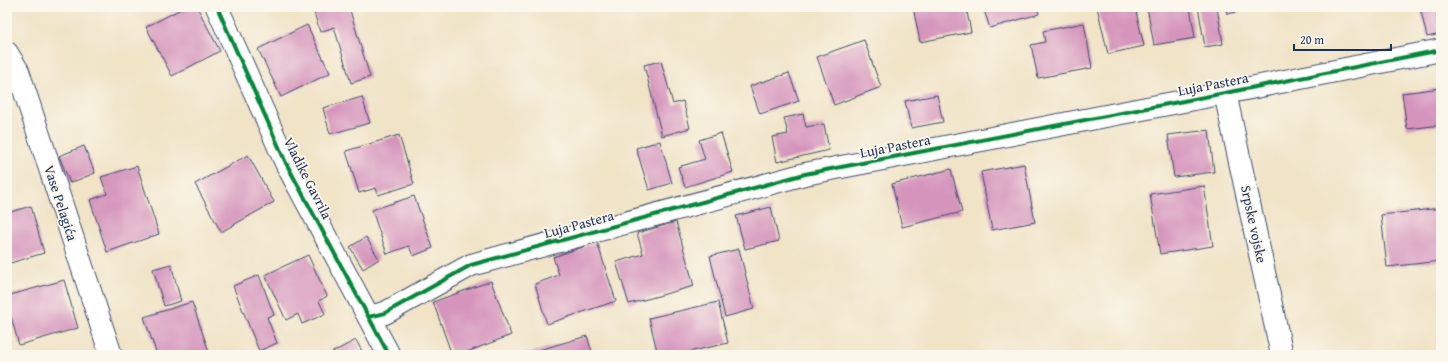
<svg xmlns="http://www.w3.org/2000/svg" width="1448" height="362" font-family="'Gentium Book Plus',serif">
<rect width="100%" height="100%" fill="#fbf7ec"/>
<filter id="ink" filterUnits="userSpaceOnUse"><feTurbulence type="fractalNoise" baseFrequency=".025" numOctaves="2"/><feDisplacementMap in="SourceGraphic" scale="8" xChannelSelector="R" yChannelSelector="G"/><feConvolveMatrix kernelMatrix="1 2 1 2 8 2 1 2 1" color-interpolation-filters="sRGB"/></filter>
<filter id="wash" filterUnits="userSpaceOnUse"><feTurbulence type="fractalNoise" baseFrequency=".012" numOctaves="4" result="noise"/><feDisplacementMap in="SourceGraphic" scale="16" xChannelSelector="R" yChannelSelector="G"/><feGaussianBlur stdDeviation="0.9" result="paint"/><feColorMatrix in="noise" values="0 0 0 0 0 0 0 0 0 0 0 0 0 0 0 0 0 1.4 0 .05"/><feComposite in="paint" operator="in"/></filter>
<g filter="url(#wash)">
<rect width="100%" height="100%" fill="#f0e3c6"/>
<g id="blocks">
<g fill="#d594bc">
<path d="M 185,7 L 197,7 L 220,51 L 172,76 L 146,27 Z"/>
<path d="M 321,7 L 349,7 L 370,77 L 351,83 L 334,27 L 320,32 L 313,9 Z"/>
<path d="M 913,7 L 966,7 L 971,32 L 920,42 Z"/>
<path d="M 983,7 L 1037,7 L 1039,14 L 990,28 Z"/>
<path d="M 1097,7 L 1135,7 L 1144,46 L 1108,54 Z"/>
<path d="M 1147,7 L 1190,7 L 1195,38 L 1154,45 Z"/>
<path d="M 1198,7 L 1217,7 L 1223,44 L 1205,47 Z"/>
<path d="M 1226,7 L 1256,7 L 1256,8 L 1227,14 Z"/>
<path d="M 1420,7 L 1441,7 L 1441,34 L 1427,37 Z"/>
<path d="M 1084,23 L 1092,68 L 1038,78 L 1031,45 L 1045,42 L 1043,31 Z"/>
<path d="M 307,25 L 330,73 L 281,97 L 258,49 Z"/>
<path d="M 864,40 L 881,87 L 834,105 L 817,57 Z"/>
<path d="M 661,61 L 673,104 L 683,101 L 690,128 L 662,136 L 644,65 Z"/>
<path d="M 789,73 L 799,101 L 760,114 L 750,86 Z"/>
<path d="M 1441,88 L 1441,125 L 1407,129 L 1402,93 Z"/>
<path d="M 937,95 L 943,122 L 911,128 L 905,101 Z"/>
<path d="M 362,97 L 370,123 L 330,134 L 323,108 Z"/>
<path d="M 803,114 L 806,127 L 824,124 L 829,150 L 777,162 L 772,137 L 788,134 L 784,118 Z"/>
<path d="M 1209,130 L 1214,172 L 1174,177 L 1168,135 Z"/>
<path d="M 721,133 L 733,172 L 685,187 L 678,167 L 705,159 L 699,140 Z"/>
<path d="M 399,135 L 414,184 L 378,195 L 376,188 L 359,193 L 346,151 Z"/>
<path d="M 660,141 L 672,183 L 649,190 L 636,148 Z"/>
<path d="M 84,146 L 95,173 L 70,183 L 59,156 Z"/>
<path d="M 248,155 L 274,202 L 221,232 L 195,184 Z"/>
<path d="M 1024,164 L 1035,222 L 992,230 L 981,172 Z"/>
<path d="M 137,166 L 159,234 L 107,252 L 90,200 L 107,194 L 101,177 Z"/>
<path d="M 951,169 L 962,212 L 902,227 L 892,184 Z"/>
<path d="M 1204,186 L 1213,246 L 1160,254 L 1150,194 Z"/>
<path d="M 414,196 L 433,248 L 413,256 L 409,246 L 387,254 L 372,210 Z"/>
<path d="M 31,206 L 44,253 L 7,264 L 7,213 Z"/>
<path d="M 771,207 L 779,241 L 745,249 L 736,216 Z"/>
<path d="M 1441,208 L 1441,261 L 1387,267 L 1381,215 Z"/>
<path d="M 676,222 L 694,286 L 629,304 L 616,262 L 643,254 L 637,233 Z"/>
<path d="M 366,237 L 379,259 L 363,269 L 350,247 Z"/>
<path d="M 597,242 L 616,301 L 547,324 L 535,284 L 559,275 L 553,257 Z"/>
<path d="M 739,249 L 754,309 L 725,317 L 710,256 Z"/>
<path d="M 308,255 L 327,296 L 319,301 L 325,314 L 302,324 L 298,314 L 286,320 L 265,275 Z"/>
<path d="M 171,264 L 181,301 L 164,306 L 153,269 Z"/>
<path d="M 259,275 L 274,315 L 267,317 L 277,343 L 259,351 L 233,286 Z"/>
<path d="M 64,280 L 78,328 L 19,345 L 7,303 L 7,296 Z"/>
<path d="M 491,281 L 511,335 L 459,355 L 452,355 L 433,302 Z"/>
<path d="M 192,302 L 210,355 L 157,355 L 144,317 Z"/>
<path d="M 718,302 L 728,343 L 675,355 L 658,355 L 649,318 Z"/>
<path d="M 587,336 L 593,355 L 522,355 Z"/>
<path d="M 356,340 L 364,355 L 327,355 Z"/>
</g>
</g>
</g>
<g filter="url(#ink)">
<use href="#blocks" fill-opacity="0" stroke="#3b4a6e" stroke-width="1"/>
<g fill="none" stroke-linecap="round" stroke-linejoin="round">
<defs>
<g id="minor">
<path d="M 217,7 L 286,163 L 389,355"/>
<path d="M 7,53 L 18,71 L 111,355"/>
<path d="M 1225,93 L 1282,355"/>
<path d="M 369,317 L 385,313 L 471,265 L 805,174 L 1225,93 L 1441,50"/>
</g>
</defs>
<use href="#minor" stroke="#3b4a6e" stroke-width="24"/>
<use href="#minor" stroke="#fff" stroke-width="22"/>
<defs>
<g id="cycleway">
<path d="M 217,7 L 286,163 L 389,355"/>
<path d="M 369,317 L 385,313 L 471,265 L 805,174 L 1225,93 L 1441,50"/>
</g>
</defs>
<use href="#cycleway" stroke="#fbf7ec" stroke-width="6"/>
<use href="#cycleway" stroke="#00873e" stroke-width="4"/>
</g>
</g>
<g text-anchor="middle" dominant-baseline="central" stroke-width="3.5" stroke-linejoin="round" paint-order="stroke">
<g font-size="14" fill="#1b2f5e" stroke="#fbf7ec">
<text transform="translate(1213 84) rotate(-11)">Luja Pastera</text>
<text transform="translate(895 146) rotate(-11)">Luja Pastera</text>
<text transform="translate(308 178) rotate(63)">Vladike Gavrila</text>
<text transform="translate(61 203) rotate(72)">Vase Pelagića</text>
<text transform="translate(579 224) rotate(-15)">Luja Pastera</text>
<text transform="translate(1254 224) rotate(78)">Srpske vojske</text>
</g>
</g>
<rect width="1448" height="362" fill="none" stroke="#fbf7ec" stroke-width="24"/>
<path d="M1294 44v6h97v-6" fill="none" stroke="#1b2f5e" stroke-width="2"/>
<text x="1300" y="44" font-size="12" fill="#1b2f5e" stroke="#fbf7ec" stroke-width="3" paint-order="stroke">20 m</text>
</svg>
